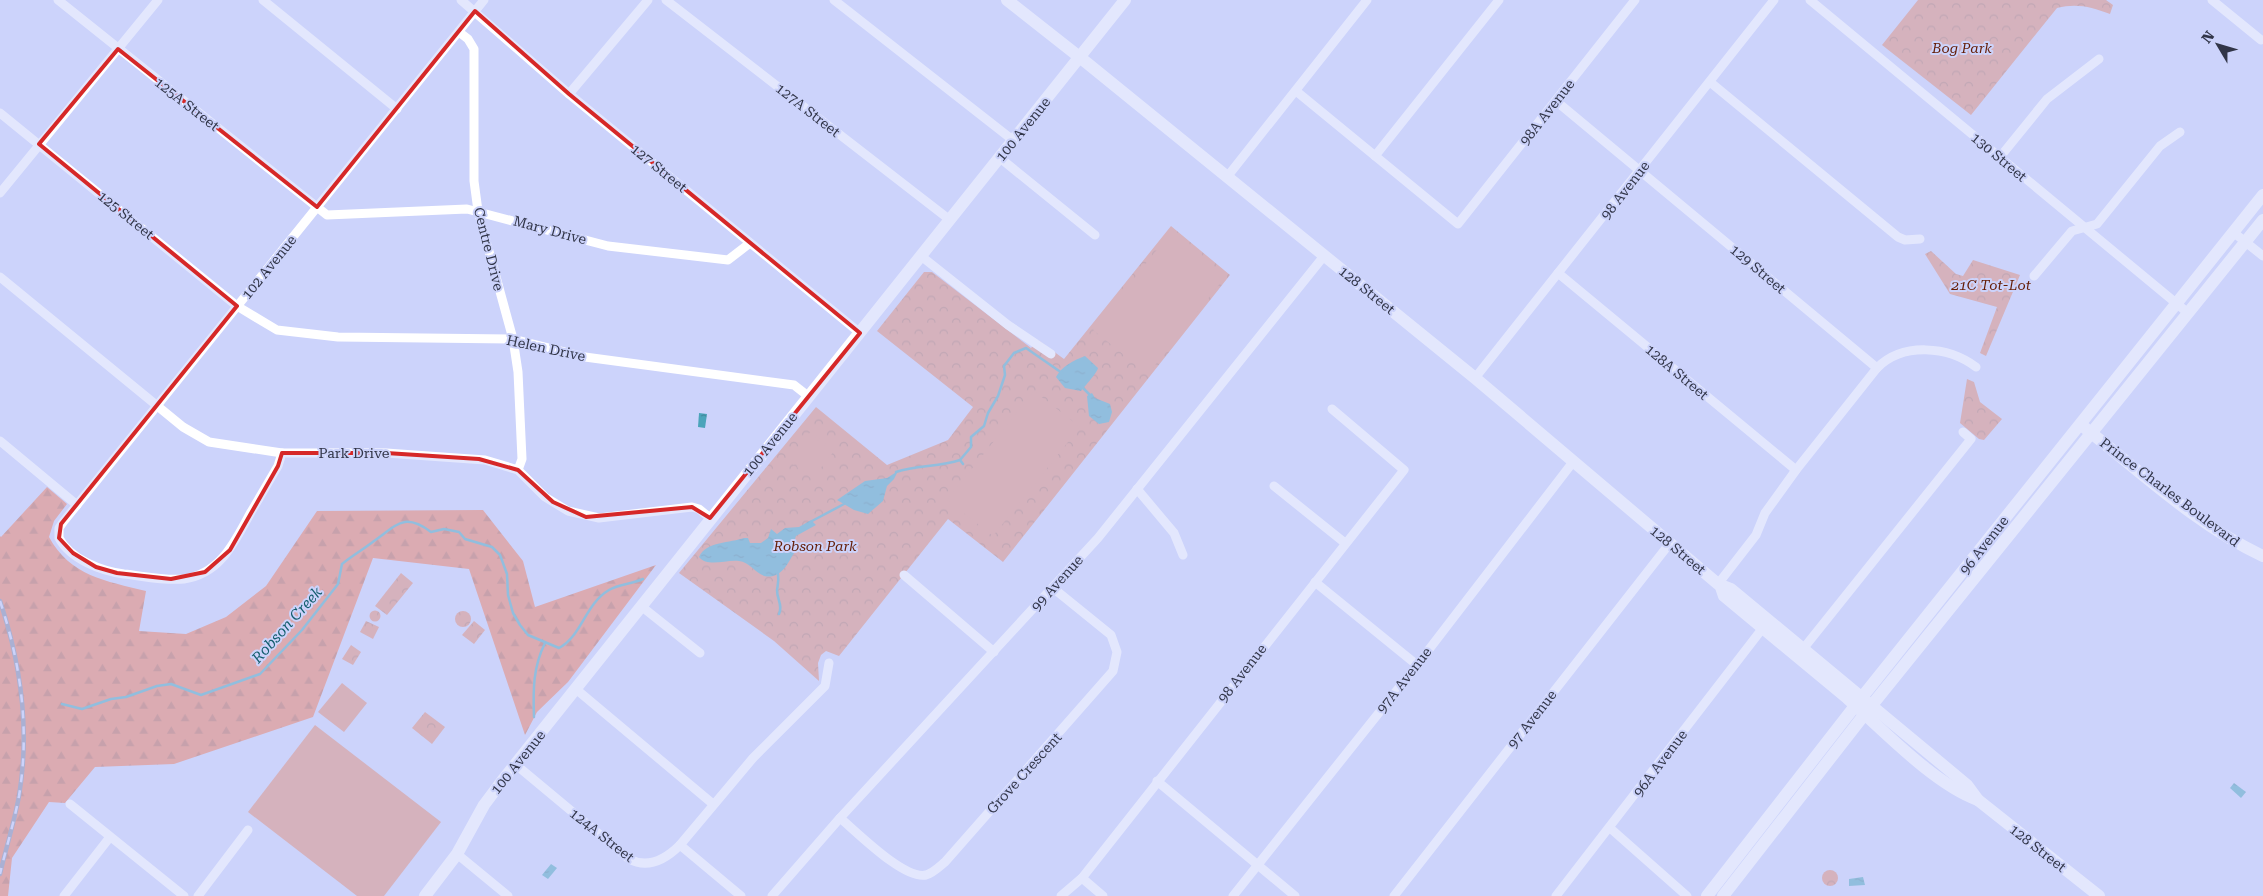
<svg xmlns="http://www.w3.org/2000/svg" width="2263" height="896" font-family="'Roboto Serif',serif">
<defs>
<pattern id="forest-firs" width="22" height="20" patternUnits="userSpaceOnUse" patternTransform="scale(1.25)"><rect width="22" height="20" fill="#ee7a59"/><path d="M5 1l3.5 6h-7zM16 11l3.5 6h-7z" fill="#c1654c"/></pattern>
<pattern id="park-crowns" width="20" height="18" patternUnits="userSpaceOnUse" patternTransform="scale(1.25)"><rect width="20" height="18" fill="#df8a72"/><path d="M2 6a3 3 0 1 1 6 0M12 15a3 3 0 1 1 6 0" fill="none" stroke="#b57260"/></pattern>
<pattern id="water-ripples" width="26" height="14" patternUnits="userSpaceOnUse" patternTransform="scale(1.25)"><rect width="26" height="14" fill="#4ba4ba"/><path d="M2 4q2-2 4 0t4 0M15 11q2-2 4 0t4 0" fill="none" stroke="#3f8699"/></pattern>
</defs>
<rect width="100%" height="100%" fill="#ccd3fb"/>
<path fill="url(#forest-firs)" d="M 47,487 L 67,504 L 54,521 L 49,537 C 70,576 106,581 146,591 L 139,631 L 186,634 L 226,617 L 266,586 L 317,511 L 483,510 L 523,561 L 535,607 L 656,565 L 568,682 L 537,712 L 525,735 L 469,569 L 373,558 L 313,717 L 174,764 L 95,767 L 65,803 L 49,802 L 12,858 L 8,896 L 0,896 L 0,536 L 1,537 Z"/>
<g fill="url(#park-crowns)">
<path d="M 1918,0 L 2106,0 L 2113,5 L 2110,14 C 2091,7 2077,3 2057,8 L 1971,115 L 1882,45 Z"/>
<path d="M 1171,226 L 1230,275 L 1003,562 L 948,519 L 839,656 L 826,651 L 821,655 L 818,663 L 819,681 L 774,641 L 679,573 L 816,407 L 887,465 L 948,440 L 973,407 L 877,331 L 924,272 L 932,272 L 1031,348 L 1038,340 L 1064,359 Z"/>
<path d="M 1931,251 L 1956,274 L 1963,276 L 1973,260 L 2020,275 L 1986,356 L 1980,353 L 1997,307 L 1950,294 L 1925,254 Z"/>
<path d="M 1967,379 L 1974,382 L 1980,402 L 2002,419 L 1984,440 L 1979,439 L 1960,423 Z"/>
<path d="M 401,573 L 413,583 L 387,615 L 375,606 Z"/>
<circle cx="375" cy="616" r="5.5"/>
<circle cx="463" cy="619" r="8"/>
<path d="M 366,621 L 379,627 L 373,639 L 360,632 Z"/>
<path d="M 474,621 L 485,630 L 474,644 L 462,635 Z"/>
<path d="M 351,645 L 361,652 L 353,665 L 342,659 Z"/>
<path d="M 425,712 L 445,727 L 432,744 L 412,728 Z"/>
<circle cx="1830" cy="878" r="8"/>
</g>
<g fill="#df8a72">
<path d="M 1171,232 L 1226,276 L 1148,374 L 1093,330 Z"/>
<path d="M 1034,391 L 1080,427 L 993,536 L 947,500 Z"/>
<path d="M 811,431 L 817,435 L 815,438 L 818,441 L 820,438 L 826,443 L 824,446 L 826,448 L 829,445 L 835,450 L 812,479 L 806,474 L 808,471 L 805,469 L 803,472 L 797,467 L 799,464 L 796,462 L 794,465 L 788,460 Z"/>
<path d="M 342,683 L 367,703 L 344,732 L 318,712 Z"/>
<path d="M 315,725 L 441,822 L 384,896 L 357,896 L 248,812 Z"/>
</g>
<g fill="url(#water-ripples)">
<path d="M 1085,356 L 1098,368 C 1097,373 1085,386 1081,391 L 1065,388 L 1056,377 C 1061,367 1074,360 1085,356 Z"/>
<path d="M 1092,393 L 1095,398 L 1110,404 L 1112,412 L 1109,422 L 1099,424 L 1089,416 L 1087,396 Z"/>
<path d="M 699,413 L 707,414 L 705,428 L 698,427 Z"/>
<path d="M 898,471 L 894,479 L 887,486 L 883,501 L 868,514 L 854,510 L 837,500 L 865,481 L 887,478 Z"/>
<path d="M 811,520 L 816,525 L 796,536 L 793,545 L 798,548 C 789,558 787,572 773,576 C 758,580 752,562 739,561 C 727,559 708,568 699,557 C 706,541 731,543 744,538 L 748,538 L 750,543 L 761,543 L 768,538 L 771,529 L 777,534 L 785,528 L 799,527 Z"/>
<path d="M 2234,783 L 2246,792 L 2241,798 L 2230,788 Z"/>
<path d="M 551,864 L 557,868 L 548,879 L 542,875 Z"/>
<path d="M 1863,877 L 1865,885 L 1849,886 L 1849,879 Z"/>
</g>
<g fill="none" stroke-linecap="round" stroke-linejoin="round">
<g stroke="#4ba4ba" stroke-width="2.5">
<path d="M 1081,386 L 1091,396"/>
<path d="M 963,464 L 960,460 L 971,447 L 971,437 L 984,426 L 988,413 L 998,396 L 1005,375 L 1004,366 L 1014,353 L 1026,348 L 1062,373"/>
<path d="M 896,472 C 917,465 939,467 960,460"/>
<path d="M 812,521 L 844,504"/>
<path d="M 778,574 C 779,581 778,584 777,590 C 777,600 783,605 779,614"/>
<path d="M 62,704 L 82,709 L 111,699 L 126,697 L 157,686 L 171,684 L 201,695 L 260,674 L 302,630 L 338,584 L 342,564 C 353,555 364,549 374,541 C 397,525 404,512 431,532 L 444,529 L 459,532 L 465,539 L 492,547 L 500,555 L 507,574 L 508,595 L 513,613 L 520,625 L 528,635 L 559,648 C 582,636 585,604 609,590 C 619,584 632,584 643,579"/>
<path d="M 534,717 C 533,690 533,667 545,643"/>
</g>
<g stroke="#fff" stroke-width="9">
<path d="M 58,0 L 327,215 L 467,209 L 608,246 L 728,260 L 750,243"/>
<path d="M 263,0 L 397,109"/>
<path d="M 461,0 L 569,94 L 860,333"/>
<path d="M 484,0 L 64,521 L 59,528 L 59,538 C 70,559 101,571 124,574 C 143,576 164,581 184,579 C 221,574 235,541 251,512 C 260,497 269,481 278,466 L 282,453 L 386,453 L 485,460 L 518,470 L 545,497 L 568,511 L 599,518 L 692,507 L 699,509 L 710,518"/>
<path d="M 666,0 L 950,220"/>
<path d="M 834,0 L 1014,141"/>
<path d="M 1810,0 L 2188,313"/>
<path d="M 2212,0 L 2261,40"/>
<path d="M 459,32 L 468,39 L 474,49 L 474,181 L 478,211 L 513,339 L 518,372 L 522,459 L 518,470"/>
<path d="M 1710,82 L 1898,237 L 1905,240 L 1920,239"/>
<path d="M 1296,91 L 1458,224 L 1635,0"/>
<path d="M 569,94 L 648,0"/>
<path d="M 1556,101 L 1877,368 C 1903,342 1948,346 1976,367"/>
<path d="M 0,113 L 237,306 L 277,330 L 338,337 L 513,339 L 585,357 L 794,385 L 808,396"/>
<path d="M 1375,156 L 1499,0"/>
<path d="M 2000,157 L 2047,99 L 2099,59"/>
<path d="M 1000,158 L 1095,235"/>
<path d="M 1227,177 L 1367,0"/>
<path d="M 0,193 L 158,0"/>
<path d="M 2233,232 L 2263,256"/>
<path d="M 921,256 L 1008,325 L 1051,354"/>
<path d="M 1558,273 L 1796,470"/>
<path d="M 2034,276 L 2072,231 L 2097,224 L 2160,146 L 2180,132"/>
<path d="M 0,277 L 183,427 L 209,442 L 282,453"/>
<path d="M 1475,378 L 1774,0"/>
<path d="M 0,441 L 77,505"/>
<path d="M 1274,486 L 1345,543"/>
<path d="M 1137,489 L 1174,533 L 1183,555"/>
<path d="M 904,575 L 994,652"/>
<path d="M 1315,582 L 1417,665"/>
<path d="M 1718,584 L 1756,535 L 1765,513 L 1796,470 L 1877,368"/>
<path d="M 641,606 L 700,653"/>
<path d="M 1803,649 L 1971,439 L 1963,432"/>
<path d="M 577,690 L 713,804"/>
<path d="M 515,764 L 629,859 C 648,869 665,860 680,845 L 741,896"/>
<path d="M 1157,781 L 1295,896"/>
<path d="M 70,804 L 184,896"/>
<path d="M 840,818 C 857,832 904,880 926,875 C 933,873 939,867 945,862 L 1113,671 L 1117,652 L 1111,635 L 1053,588"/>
<path d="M 1610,828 L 1687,896"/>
<path d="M 680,845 L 753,758 L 825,686 L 829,663"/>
<path d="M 457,854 L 508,896"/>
<path d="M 1082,878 L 1103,896"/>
<path d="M 64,896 L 110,837"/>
<path d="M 198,896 L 248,830"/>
<path d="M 772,896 L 840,818 L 1098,538 L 1324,256"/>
<path d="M 1061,896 L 1082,878 L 1404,470 L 1332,409"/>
<path d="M 1233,896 L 1417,665 L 1573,462"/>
<path d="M 1394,896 L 1670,543"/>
<path d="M 1556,896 L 1762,629"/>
</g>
<g stroke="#fff" stroke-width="12">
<path d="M 1007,0 L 1087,63 L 1475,378 L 1718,584 L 1731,589 L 1967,785 L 1978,800 L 2099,896"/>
<path d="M 2085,428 C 2141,472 2198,526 2263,556"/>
<path d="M 1721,587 L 1724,596 C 1765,630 1806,664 1847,698 C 1883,730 1934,784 1978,800"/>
<path d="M 425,896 L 457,854 L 484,805 L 502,781 L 1125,0"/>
<path d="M 1707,896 L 1855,706 L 2263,195"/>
<path d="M 1723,896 L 1864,715 L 2263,220"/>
</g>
<defs>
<path id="rail" d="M 0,601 C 21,664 30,730 19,796 C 14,823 6,848 0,874"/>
</defs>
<use href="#rail" stroke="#8086a3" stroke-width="4.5"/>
<use href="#rail" stroke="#ccd3fb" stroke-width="2.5" stroke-dasharray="8" stroke-linecap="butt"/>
</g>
<path d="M0 0H2263V896H0ZM 475,11 L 569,94 L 860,333 L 710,518 L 692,507 L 586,517 L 553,502 L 518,470 L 479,459 L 386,453 L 282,453 L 278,466 L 230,550 L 205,572 L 171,579 L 117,573 L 96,567 L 73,553 L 59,538 L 61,524 L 237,306 L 39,144 L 118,49 L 317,207 Z" fill="#ccd3fb" fill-opacity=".55" fill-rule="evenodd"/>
<path fill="none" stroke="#d62828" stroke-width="4" stroke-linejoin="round" d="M 475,11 L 569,94 L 860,333 L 710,518 L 692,507 L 586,517 L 553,502 L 518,470 L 479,459 L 386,453 L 282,453 L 278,466 L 230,550 L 205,572 L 171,579 L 117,573 L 96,567 L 73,553 L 59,538 L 61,524 L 237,306 L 39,144 L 118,49 L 317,207 Z"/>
<g text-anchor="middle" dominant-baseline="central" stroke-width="4" stroke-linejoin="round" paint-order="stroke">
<g font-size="14" font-style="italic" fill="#641c05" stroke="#ccd3fb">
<text x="1962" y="48">Bog Park</text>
<text x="1991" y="285">21C Tot-Lot</text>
<text x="815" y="546">Robson Park</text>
</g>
<g font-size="14" fill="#313548" stroke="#ccd3fb">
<text transform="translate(187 104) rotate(38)">125A Street</text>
<text transform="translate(808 110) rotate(38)">127A Street</text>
<text transform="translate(1547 112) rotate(-52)">98A Avenue</text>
<text transform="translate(1023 129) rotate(-51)">100 Avenue</text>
<text transform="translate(1999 157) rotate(40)">130 Street</text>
<text transform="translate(659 168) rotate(39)">127 Street</text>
<text transform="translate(1625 190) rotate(-52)">98 Avenue</text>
<text transform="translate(126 215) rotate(39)">125 Street</text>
<text transform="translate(550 230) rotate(15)">Mary Drive</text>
<text transform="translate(489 249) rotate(76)">Centre Drive</text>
<text transform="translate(269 267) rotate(-51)">102 Avenue</text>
<text transform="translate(1758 269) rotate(40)">129 Street</text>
<text transform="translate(1367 290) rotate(39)">128 Street</text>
<text transform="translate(546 348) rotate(12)">Helen Drive</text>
<text transform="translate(1677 372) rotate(40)">128A Street</text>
<text transform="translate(770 444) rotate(-51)">100 Avenue</text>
<text x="354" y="453">Park Drive</text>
<text transform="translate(2170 492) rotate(37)">Prince Charles Boulevard</text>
<text transform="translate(1984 545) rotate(-52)">96 Avenue</text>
<text transform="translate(1678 550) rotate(40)">128 Street</text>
<text transform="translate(1057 583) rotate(-48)">99 Avenue</text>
<text transform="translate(1242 673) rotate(-52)">98 Avenue</text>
<text transform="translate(1404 680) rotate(-52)">97A Avenue</text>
<text transform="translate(1532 719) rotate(-52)">97 Avenue</text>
<text transform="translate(518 762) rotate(-51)">100 Avenue</text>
<text transform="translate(1660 763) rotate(-53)">96A Avenue</text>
<text transform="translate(1024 773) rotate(-48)">Grove Crescent</text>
<text transform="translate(602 835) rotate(38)">124A Street</text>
<text transform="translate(2038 848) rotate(38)">128 Street</text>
</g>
<g font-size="15" font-style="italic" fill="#135d6d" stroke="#ccd3fb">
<text transform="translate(287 625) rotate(-48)">Robson Creek</text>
</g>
</g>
<g transform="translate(2218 45) rotate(308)" stroke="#ccd3fb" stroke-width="4" paint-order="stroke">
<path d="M0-4L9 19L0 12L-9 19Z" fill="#313548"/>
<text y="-8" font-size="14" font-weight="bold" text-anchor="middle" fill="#313548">N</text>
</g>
</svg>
